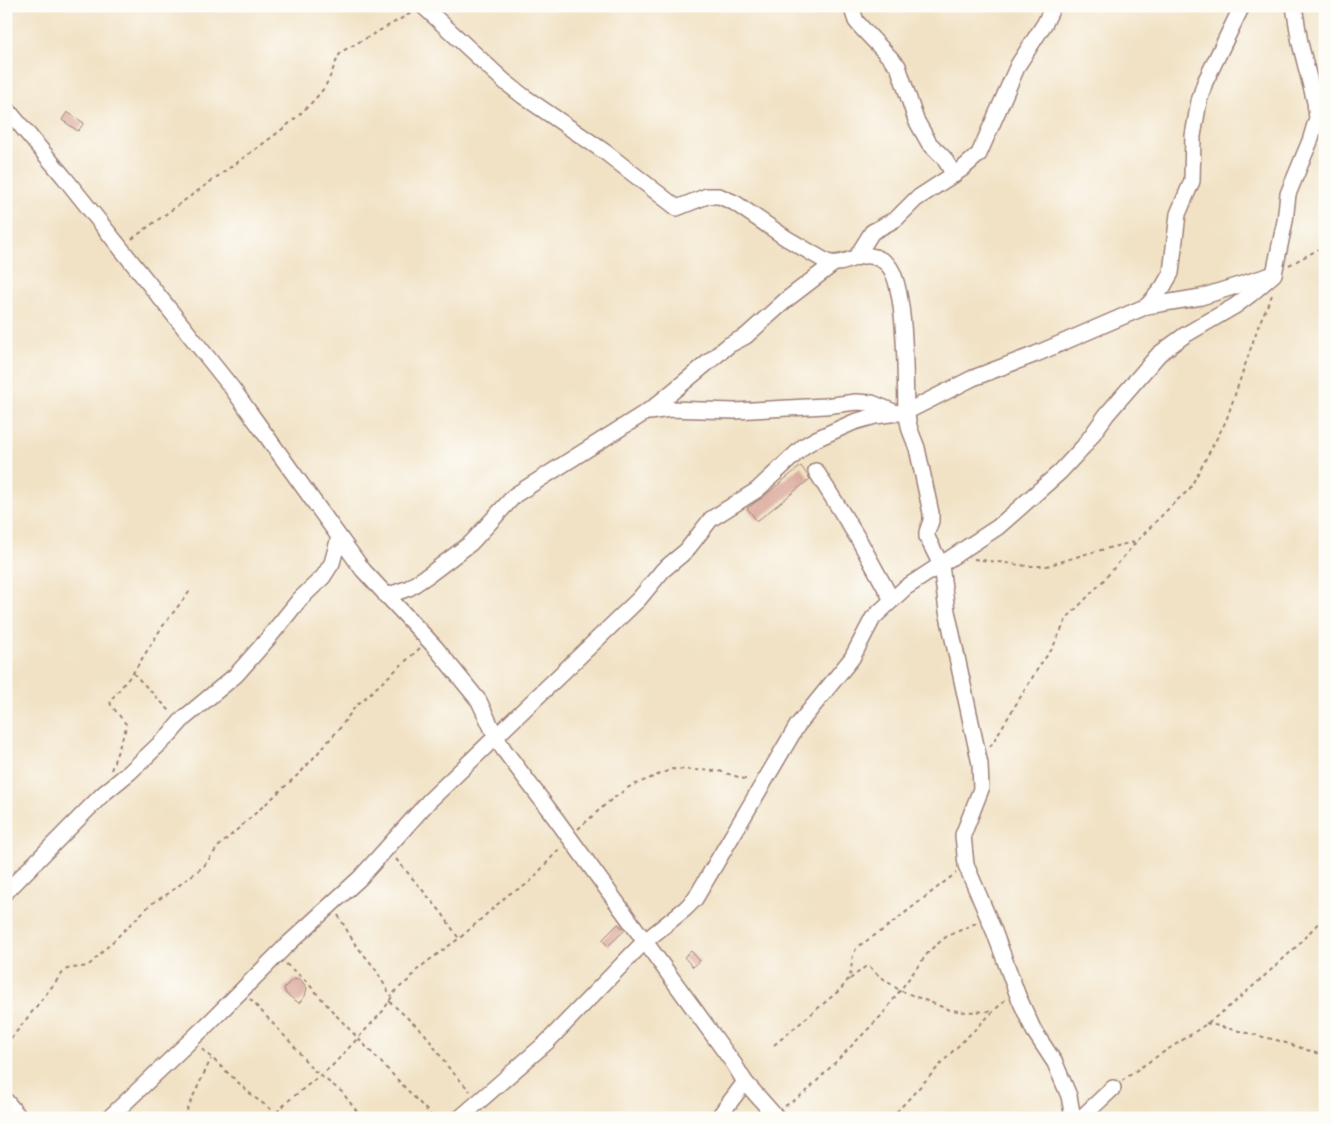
<svg xmlns="http://www.w3.org/2000/svg" width="1331" height="1124" font-family="'Shantell Sans',sans-serif">
<rect width="100%" height="100%" fill="#fdfcf7"/>
<filter id="ink" filterUnits="userSpaceOnUse"><feTurbulence type="fractalNoise" baseFrequency=".02" numOctaves="2"/><feDisplacementMap in="SourceGraphic" scale="10" xChannelSelector="R" yChannelSelector="G"/><feConvolveMatrix kernelMatrix="1 2 1 2 8 2 1 2 1" color-interpolation-filters="sRGB"/></filter>
<filter id="wash" filterUnits="userSpaceOnUse"><feTurbulence type="fractalNoise" baseFrequency=".0096" numOctaves="4" result="noise"/><feDisplacementMap in="SourceGraphic" scale="20" xChannelSelector="R" yChannelSelector="G"/><feGaussianBlur stdDeviation="1.12" result="paint"/><feColorMatrix in="noise" values="0 0 0 0 0 0 0 0 0 0 0 0 0 0 0 0 0 1.4 0 .05"/><feComposite in="paint" operator="in"/></filter>
<g filter="url(#wash)">
<rect width="100%" height="100%" fill="#f1e2c5"/>
<g id="blocks">
<g fill="#dbaa9c">
<path d="M 67,112 L 84,123 L 78,131 L 62,120 Z"/>
<path d="M 801,466 L 810,479 L 757,521 L 747,508 L 763,497 Z"/>
<path d="M 618,924 L 625,930 L 608,946 L 602,940 Z"/>
<path d="M 691,951 L 700,961 L 693,967 L 684,957 Z"/>
<path d="M 300,979 L 307,988 L 305,996 L 299,1003 L 286,994 L 284,988 L 292,980 Z"/>
</g>
</g>
</g>
<g filter="url(#ink)">
<use href="#blocks" fill-opacity="0" stroke="#9e8078" stroke-width="1"/>
<g fill="none" stroke-linecap="round" stroke-linejoin="round">
<defs>
<g id="minor">
<path d="M 423,6 L 504,81 L 523,96 L 605,152 L 677,208 L 707,196 L 719,196 L 735,203 L 786,238 L 827,262 C 843,268 858,251 875,257 C 880,259 885,261 888,265 C 907,286 905,381 906,412 L 910,430 L 917,448 L 931,513 L 931,521 L 927,532 L 927,537 L 941,565 L 947,611 L 980,764 L 981,789 L 963,835 L 966,865 L 994,931 L 1018,996 L 1034,1031 L 1055,1063 L 1069,1096 L 1073,1118"/>
<path d="M 851,6 L 856,21 L 861,27 L 898,66 L 916,120 L 929,143 L 944,158 L 954,175"/>
<path d="M 6,108 L 64,177 L 232,388 L 363,570 L 435,647 L 479,701 L 496,737 L 504,750 L 556,819 L 734,1064 L 745,1082 L 777,1118"/>
<path d="M 857,256 L 872,232 L 896,219 L 916,199 L 962,169 L 979,154 L 1018,65 L 1045,23 L 1053,6"/>
<path d="M 1147,306 L 1163,287 L 1171,273 L 1178,214 L 1192,181 L 1193,136 L 1199,101 L 1205,82 L 1242,6"/>
<path d="M 650,412 L 668,409 L 735,411 L 825,406 L 856,402 L 872,403 L 894,412"/>
<path d="M 816,471 L 859,540 L 892,600"/>
<path d="M 386,596 L 409,588 L 430,574 L 471,543 L 515,495 L 654,407 L 729,345 L 746,336 L 786,300 L 833,264"/>
<path d="M 6,892 L 103,794 L 130,772 L 169,735 L 183,719 L 236,675 L 266,641 L 300,599 L 323,577 L 332,563 L 339,537"/>
<path d="M 6,1101 L 20,1118"/>
<path d="M 109,1118 L 210,1022 L 287,945 L 360,878 L 429,801 L 639,599 L 663,570 L 686,551 L 711,519 L 757,490 L 804,446 L 816,439 L 854,422 L 875,416 L 906,412 L 973,378 L 1036,354 L 1147,306 L 1201,297 L 1271,275"/>
<path d="M 460,1118 L 547,1042 L 644,942 L 685,909 L 695,899 L 797,726 L 852,658 L 873,618 L 905,588 L 998,527 L 1060,472 L 1084,446 L 1107,414 L 1159,354 L 1185,335 L 1235,306 L 1251,294 L 1274,274 L 1285,221 L 1288,194 L 1310,141 L 1317,118 L 1315,102 L 1300,43 L 1294,6"/>
<path d="M 718,1118 L 745,1082"/>
<path d="M 1081,1118 L 1113,1088"/>
</g>
</defs>
<use href="#minor" stroke="#9e8078" stroke-width="18"/>
<g stroke="#9e8078" stroke-width="2" stroke-dasharray="4 4" stroke-linecap="butt">
<path d="M 132,239 C 167,213 203,187 239,161 C 268,140 298,120 321,92 C 331,80 333,65 341,52 L 413,12"/>
<path d="M 1289,265 L 1325,246"/>
<path d="M 974,559 L 1028,566 L 1047,566 L 1089,553 L 1137,541"/>
<path d="M 133,673 L 171,712"/>
<path d="M 990,747 L 1040,665 L 1052,649 L 1067,618 L 1103,581 L 1137,541 L 1175,502 L 1189,490 L 1226,421 L 1259,324 L 1273,293"/>
<path d="M 111,770 L 125,731 L 126,724 L 111,705 L 110,701 L 133,673 L 162,627 L 190,591"/>
<path d="M 578,829 L 607,803 L 629,787 L 672,769 L 719,771 L 748,780"/>
<path d="M 396,859 L 442,913 L 459,939"/>
<path d="M 338,915 L 355,944 L 374,967 L 391,996"/>
<path d="M 286,964 L 306,981 L 334,1013 L 434,1118"/>
<path d="M 850,979 L 865,967 L 870,967 L 877,974 L 899,990 L 950,1010 L 966,1012 L 993,1011"/>
<path d="M 250,999 L 293,1045 L 312,1069 L 342,1092 L 362,1118"/>
<path d="M 389,1001 L 425,1034 L 448,1067 L 470,1091"/>
<path d="M 1206,1023 L 1280,1041 L 1325,1056"/>
<path d="M 6,1045 L 65,970 C 74,966 82,969 90,964 L 151,904 L 169,893 L 204,866 L 218,847 L 301,772 L 340,728 L 355,707 L 420,648"/>
<path d="M 774,1045 L 841,989 L 850,977 L 853,955 L 857,947 L 883,930 L 956,873"/>
<path d="M 202,1049 L 254,1097 L 276,1113"/>
<path d="M 1122,1081 C 1153,1057 1187,1039 1217,1016 C 1244,995 1270,971 1295,948 C 1305,938 1313,927 1325,918"/>
<path d="M 785,1106 L 805,1093 L 882,1015 L 930,950 L 946,937 L 976,923"/>
<path d="M 191,1118 L 187,1109 L 211,1059"/>
<path d="M 271,1118 L 288,1101 L 332,1066 L 383,1011 L 396,990 L 409,980 L 417,970 L 428,961 L 461,937 L 509,894 L 528,884 L 560,848"/>
<path d="M 891,1118 L 953,1051 L 1005,1000"/>
</g>
<use href="#minor" stroke="#fff" stroke-width="15"/>
</g>
</g>
<rect width="1331" height="1124" fill="none" stroke="#fdfcf7" stroke-width="25"/>
</svg>
